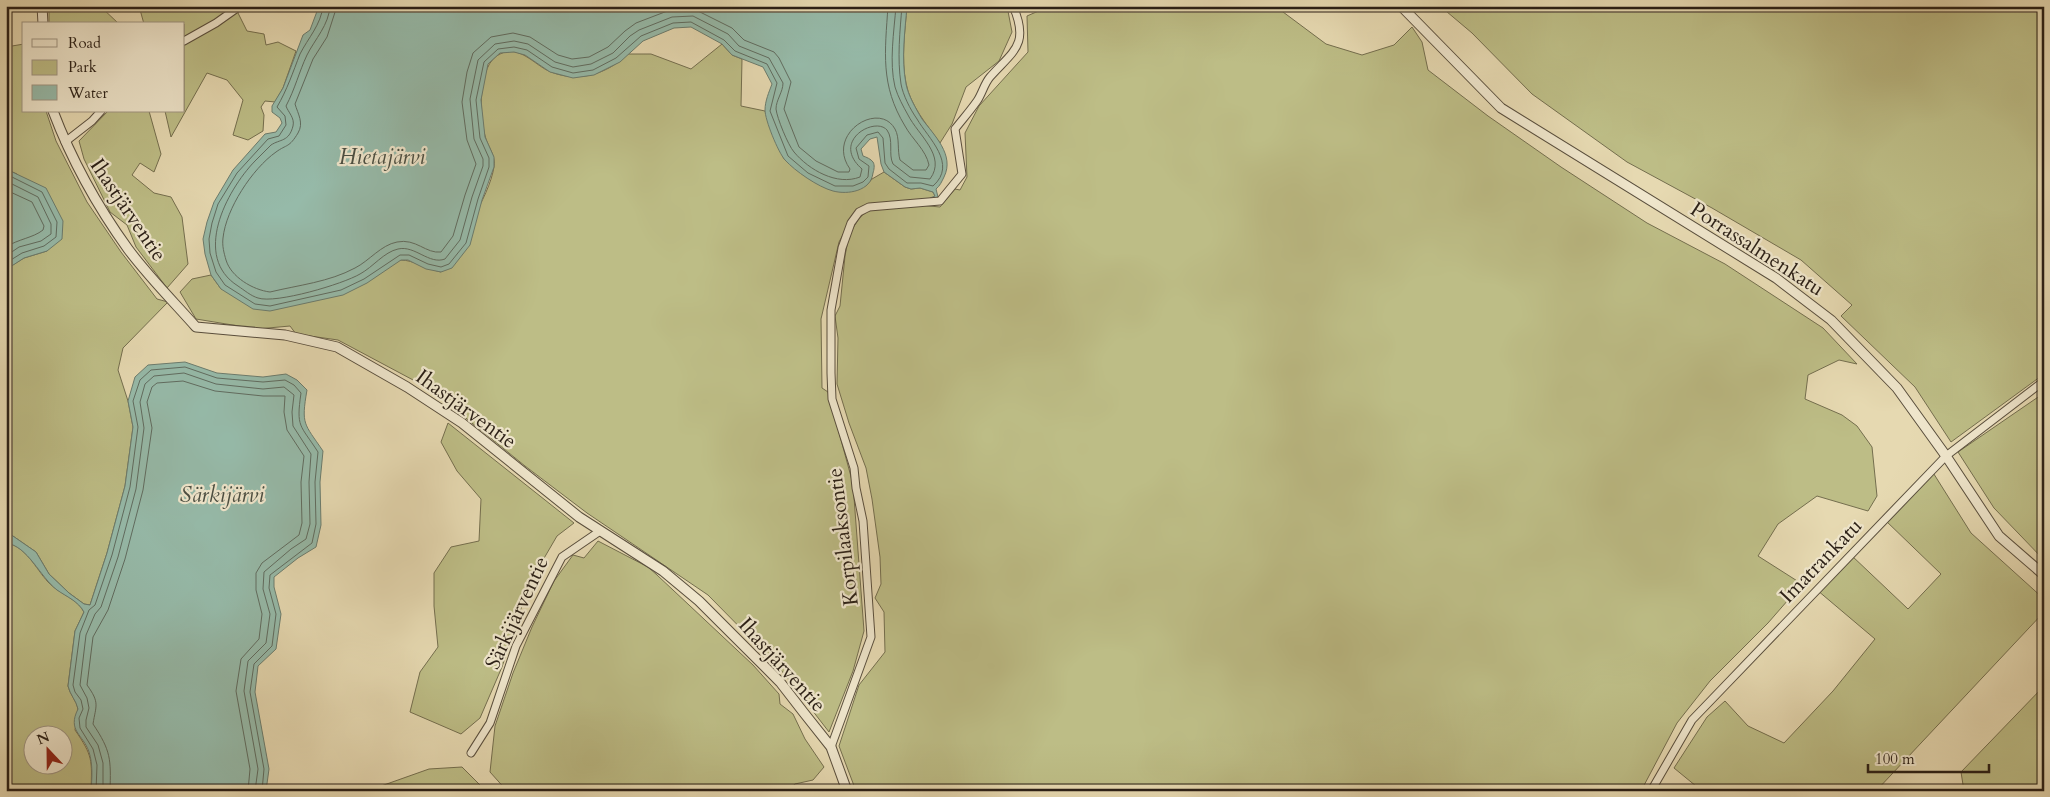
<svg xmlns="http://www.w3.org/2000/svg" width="2050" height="797" font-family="Cardo,serif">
<rect width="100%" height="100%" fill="#e6d9b1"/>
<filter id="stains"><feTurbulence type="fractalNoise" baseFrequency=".004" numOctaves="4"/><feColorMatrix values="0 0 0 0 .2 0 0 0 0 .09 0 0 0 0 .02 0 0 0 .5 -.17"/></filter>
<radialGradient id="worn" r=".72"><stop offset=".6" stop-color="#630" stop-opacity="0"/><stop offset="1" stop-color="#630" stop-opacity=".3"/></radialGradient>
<g fill="#bdbd86" stroke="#746e4e" fill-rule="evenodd">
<path d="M 49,6 L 100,6 L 119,24 L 49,24 Z"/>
<path d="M 139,6 L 192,6 L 213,10 L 236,9 L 247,31 L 264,34 L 266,45 L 278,42 L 296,51 L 283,88 L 275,102 L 265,101 L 261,107 L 264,115 L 263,131 L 248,140 L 233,135 L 243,100 L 227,80 L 207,73 L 171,137 L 165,111 L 184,111 L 184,24 L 144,24 Z"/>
<path d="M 907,6 L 1007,6 L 1012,32 L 999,61 L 966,87 L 952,124 L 940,143 C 927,125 910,105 906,83 C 901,58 905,31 907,6 Z"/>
<path d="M 1050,6 L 1275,6 L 1326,44 L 1362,55 L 1394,45 L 1412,27 L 1422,42 L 1428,70 L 1488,116 L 1561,167 L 1647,223 L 1725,264 L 1823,328 L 1857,364 L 1839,360 L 1808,375 L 1805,399 L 1842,415 L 1857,426 L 1872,447 L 1877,496 L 1868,511 L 1817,496 L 1778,524 L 1758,556 L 1802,584 L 1768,623 L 1710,681 L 1677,723 L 1641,791 L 856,791 L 839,746 L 859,685 L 885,652 L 884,612 L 875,598 L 881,584 L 880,557 L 872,499 L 866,468 L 849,423 L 837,384 L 838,338 L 835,316 L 840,306 L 845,256 L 849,235 L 859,218 L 868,211 L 909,204 L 940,207 L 955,189 L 960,190 L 967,177 L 965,133 L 979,106 L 1028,52 L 1027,16 Z"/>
<path d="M 1440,6 L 2044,6 L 2044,374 L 1951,442 L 1915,387 L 1841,316 L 1852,305 L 1801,260 L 1712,208 L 1627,162 L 1532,94 L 1472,33 Z"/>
<path d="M 24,44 L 24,111 L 46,111 L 56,141 L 87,202 L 121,252 L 157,299 L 168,302 L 123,348 L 118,370 L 128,401 L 133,427 L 125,486 L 107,553 L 90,605 L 84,604 L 69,593 L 49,574 L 36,552 L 10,534 L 6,530 L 6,269 L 24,258 L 47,251 L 17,174 L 6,169 L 6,47 Z"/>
<path d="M 722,44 L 732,55 L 742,59 L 741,106 L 765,111 L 784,159 L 866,186 L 872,179 L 884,172 L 905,187 L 911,189 L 920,188 L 933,192 L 935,196 L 930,200 L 901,201 L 866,205 L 855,212 L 839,242 L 821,319 L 822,388 L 828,392 L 853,484 L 864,631 L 853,671 L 829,732 L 778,666 L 708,595 L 587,513 L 525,466 L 430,389 L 338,340 L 296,334 L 290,326 L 257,329 L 196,319 L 180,292 L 192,279 L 211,275 L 221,289 L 401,260 C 413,260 427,269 441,272 C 457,244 489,198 494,167 C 496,157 489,148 486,139 C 479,118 477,64 500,54 C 520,44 535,66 551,72 C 579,83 607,74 628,54 L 651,54 L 691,69 Z"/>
<path d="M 108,111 L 149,111 L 161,154 L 154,172 L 140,163 L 132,175 L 154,193 L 171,197 L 182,217 L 188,264 L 167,288 L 136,247 L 127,225 L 110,212 L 84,159 L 79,141 Z"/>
<path d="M 2044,393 L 2044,560 L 1994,508 L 1958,452 Z"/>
<path d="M 448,423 L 574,523 L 557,536 L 529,584 L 502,667 L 480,718 L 461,734 L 410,712 L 420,672 L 438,647 L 434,606 L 434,573 L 451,547 L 479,541 L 481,499 L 457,471 L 441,442 Z"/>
<path d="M 1932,471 L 1971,533 L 2044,599 L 2044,612 L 1876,791 L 1702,791 L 1674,768 L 1707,717 L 1725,701 L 1748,726 L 1784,743 L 1833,691 L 1875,639 L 1817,590 L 1851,555 L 1908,609 L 1941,574 L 1885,520 Z"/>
<path d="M 598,541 L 648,567 L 657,575 L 753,665 L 779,694 L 780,704 L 793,714 L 805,739 L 824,767 L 813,780 L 795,784 L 787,791 L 507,791 L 490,772 L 495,726 L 513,673 L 532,627 L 554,581 L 573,555 L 584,558 Z"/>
<path d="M 6,543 C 25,545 36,569 48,582 C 59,594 77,598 84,612 L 75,631 L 68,686 C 70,693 72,695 75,701 C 81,709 76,721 75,730 C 93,756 92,760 91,791 L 6,791 ZM 32,734 L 62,734 L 62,764 L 32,764 Z"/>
<path d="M 2044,686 L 2044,791 L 1964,791 L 1961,772 Z"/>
<path d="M 462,767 L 486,791 L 367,791 L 429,769 Z"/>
</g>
<g fill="#96baa9" stroke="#6b7c6e">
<path d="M 319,6 L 907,6 C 905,31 901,59 906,84 C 908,95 916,109 922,119 C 934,135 955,155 944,177 C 942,181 940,186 936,189 L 938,197 L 930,200 L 930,198 L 935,196 L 933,192 L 920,188 L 911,189 L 905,187 L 884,172 L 881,164 L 877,137 L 870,139 L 861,149 L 863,156 C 866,157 871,159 873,162 C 875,165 874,170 873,173 C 871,191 848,195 833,191 C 818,187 795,171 785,160 C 778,152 765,120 765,110 C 765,101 769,92 772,84 L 763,67 L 732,55 L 722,44 L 691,27 L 674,28 L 643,41 L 620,62 L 594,75 L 573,78 L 550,72 L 525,55 L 514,52 L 500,53 L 488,64 L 481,100 L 485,137 L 494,157 L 494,167 L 482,200 L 470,245 L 452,268 L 441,272 L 426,269 L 408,260 L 401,260 L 367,283 L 343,295 L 270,311 L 253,309 L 221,289 L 211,275 L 205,254 L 203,239 L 207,222 L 214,202 L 233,170 L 265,134 L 276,132 L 282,123 L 280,118 L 272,112 L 272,106 L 283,88 L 303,35 L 310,30 Z"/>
<path d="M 6,169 L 46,188 L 63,221 L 62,239 L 47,251 L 24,258 L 7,269 Z"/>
<path d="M 185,362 L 217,373 L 263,377 L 286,374 L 297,380 L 307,390 C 301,425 304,423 323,451 L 320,482 L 321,525 L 316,547 L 298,558 L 274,577 L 274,587 L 281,614 L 276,649 L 258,666 L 255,692 L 269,769 L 266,791 L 91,791 C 92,778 93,764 89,752 C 83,734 67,731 78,709 C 76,700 70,695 68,686 L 75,631 L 84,612 C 78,601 67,597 57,590 C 40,577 28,546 6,543 L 6,530 L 10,534 L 36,552 L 49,574 L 69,593 L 84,604 L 90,605 L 107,553 L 125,486 L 133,427 L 128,401 L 135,377 L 148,365 Z"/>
</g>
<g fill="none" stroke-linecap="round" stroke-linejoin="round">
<g stroke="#606c60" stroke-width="1">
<path d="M 323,6 C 321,25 308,38 300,54 C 293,72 287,90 277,107 L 285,116 L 286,125 L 279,136 L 268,139 L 237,173 L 218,204 L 212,223 L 209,239 L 210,253 L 216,272 L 225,285 L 255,304 L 270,306 L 341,290 L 364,279 L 400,255 L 409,255 L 428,264 L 441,267 L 449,264 L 466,243 L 478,199 L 489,167 L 489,158 L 480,138 L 476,100 L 484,62 L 498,49 L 514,47 L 527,50 L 552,67 L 573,73 L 593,70 L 616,58 L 641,36 L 673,23 L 691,22 L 724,40 L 735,51 L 767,64 L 777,83 L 770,111 L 788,156 L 808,173 L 835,186 L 853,186 L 863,182 L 868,177 L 869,166 L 859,159 L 856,148 L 867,135 L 878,132 L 883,138 L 885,163 L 889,169 L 907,183 L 921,183 L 933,186 C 958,164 928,138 917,119 C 910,109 903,95 901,84 C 897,58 900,31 902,6"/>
<path d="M 330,6 C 329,25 315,39 307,55 C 299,72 295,89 286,106 C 288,112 295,118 293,126 C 289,142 280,139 271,145 C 266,150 260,156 255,161 C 226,191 192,257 238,286 C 244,290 251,296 258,298 C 276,304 343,284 360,274 C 373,267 384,252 398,249 C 415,245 429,265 445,259 L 460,240 L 472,197 L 483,166 L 483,159 L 474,139 L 470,99 L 478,60 L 495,44 L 514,41 L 528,44 L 555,62 L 573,67 L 591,64 L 613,53 L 630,36 L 639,30 L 672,17 L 693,16 L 728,34 L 739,46 L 769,58 L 783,83 C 783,92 776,100 776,109 C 777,118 788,145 794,152 C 809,170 837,186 860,177 L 862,169 C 830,141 875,116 887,130 C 894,140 888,154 893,164 L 910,177 L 930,179 C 947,156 918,135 908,115 C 903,106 898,97 895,87 C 889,62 894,32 896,6"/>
<path d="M 337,6 L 327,37 L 313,59 L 295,104 C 298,114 304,123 298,133 C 289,148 287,144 276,152 C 252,169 226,209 223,238 C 222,246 224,253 226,260 C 231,277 253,290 270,292 C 299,285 329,282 355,268 C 369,261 381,245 397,242 C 416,238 426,254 441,252 L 453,236 L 465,195 L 476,164 L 467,140 L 462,102 L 467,72 L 473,53 L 491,37 L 513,33 L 530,37 L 558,55 L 572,59 L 589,57 L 608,47 L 625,31 L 636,23 L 670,10 L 694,9 L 732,28 L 744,40 L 774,52 L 779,58 L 791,82 L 784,109 L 799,147 L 816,161 L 838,172 L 849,172 L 850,169 C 825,134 879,100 895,129 C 900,138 897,150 900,160 L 913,170 L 926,170 L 929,165 C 926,150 912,139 905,126 C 880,85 885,52 888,6"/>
<path d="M 6,174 L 42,192 L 57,222 L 56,237 L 44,246 L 22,253 L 6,263"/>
<path d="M 6,181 L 38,197 L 51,224 L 51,234 L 41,241 L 19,247 L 6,256"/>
<path d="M 6,190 L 32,202 L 44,226 L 43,230 C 33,238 18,239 6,247"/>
<path d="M 96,791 L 97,765 L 93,749 L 80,728 L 79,718 L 83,709 L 81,700 L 75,692 L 73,685 L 80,633 L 89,610 L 95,605 L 112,555 L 130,487 L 138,427 L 133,401 L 140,380 L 151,370 L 185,367 L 217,378 L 263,382 L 285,380 L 294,385 L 301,393 C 296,428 300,424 318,452 L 315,482 L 316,524 L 312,543 L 270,575 L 269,588 L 276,614 L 272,646 L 254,664 L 250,692 L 264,769 L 262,791"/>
<path d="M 103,791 L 103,763 L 98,745 L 86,727 L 86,720 L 89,708 L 87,698 L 80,685 L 86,635 L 95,614 L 101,607 L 118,557 L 136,489 L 144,428 L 140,402 L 145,384 L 154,376 L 184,373 L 216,384 L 263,389 L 284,387 L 294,395 L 292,412 L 293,426 L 311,454 L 309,482 L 310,524 L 306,539 L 291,549 L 264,572 L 263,589 L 270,614 L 266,643 L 248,661 L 244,691 L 258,769 L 255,791"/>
<path d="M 110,791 C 111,759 111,751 93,724 C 96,705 100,703 87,685 L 93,637 L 108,610 L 125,559 L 143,490 L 152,428 L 147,402 L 152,387 L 157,383 L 183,381 L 215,391 L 263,396 L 285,396 L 284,412 L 287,430 L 304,456 L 301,482 L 302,523 L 299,535 L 262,563 L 256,573 L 256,590 L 262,614 L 259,639 L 241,659 L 236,691 L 250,769 L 248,791"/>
</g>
<defs>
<g id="minor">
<path d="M 184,41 L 216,23 L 240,6"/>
<path d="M 65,142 L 92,121 L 101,111"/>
<path d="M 831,747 L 871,637 L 863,521 L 856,488 L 854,468 L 832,399 L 831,373 L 831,310 L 842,248 L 851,223 L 859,212 L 869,207 L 940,201 L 962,174 L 955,129 C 962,120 970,111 977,101 C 982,94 984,84 990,77 C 1013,51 1030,45 1013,6"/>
<path d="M 471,753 L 490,723 L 516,646 L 562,557 L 600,531"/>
<path d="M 1651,791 L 1692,720 L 1718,693 L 1946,456 L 2044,381"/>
</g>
<g id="tertiary">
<path d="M 42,6 L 43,24"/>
<path d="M 1401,6 L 1501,108 L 1776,278 L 1831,320 L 1897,388 L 1946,456 L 1999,536 L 2044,575"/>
<path d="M 53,111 C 72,161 97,206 128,249 C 148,276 173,301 196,327 L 285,335 L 337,347 L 407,387 L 462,423 L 579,517 L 663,571 L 699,601 L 780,682 L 804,713 L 831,747 L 847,791"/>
</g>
</defs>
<use href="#minor" stroke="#594e3d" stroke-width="9"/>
<use href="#tertiary" stroke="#594e3d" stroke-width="11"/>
<use href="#minor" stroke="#efe6cc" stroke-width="7"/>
<use href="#tertiary" stroke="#efe6cc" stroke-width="9"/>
</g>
<g text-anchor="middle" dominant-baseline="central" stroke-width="4.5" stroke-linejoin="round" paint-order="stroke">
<g font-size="21" fill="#2a1f16" stroke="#efe6cc">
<text transform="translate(128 210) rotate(56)">Ihastjärventie</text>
<text transform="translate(1757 249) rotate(33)">Porrassalmenkatu</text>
<text transform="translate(466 409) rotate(36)">Ihastjärventie</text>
<text transform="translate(843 537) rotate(-97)">Korpilaaksontie</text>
<text transform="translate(1821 561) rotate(-46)">Imatrankatu</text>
<text transform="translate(517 613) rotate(-65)">Särkijärventie</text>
<text transform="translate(782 665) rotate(48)">Ihastjärventie</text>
</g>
<g font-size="22" font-style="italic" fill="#4a4e42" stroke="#efe6cc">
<text x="382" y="157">Hietajärvi</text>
<text x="222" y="495">Särkijärvi</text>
</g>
</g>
<rect width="2050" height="797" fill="none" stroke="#e6d9b1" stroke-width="25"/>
<rect x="8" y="8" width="2035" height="782" fill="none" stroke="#2a1f16" stroke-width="2.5"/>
<rect x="12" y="12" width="2025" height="772" fill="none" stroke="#2a1f16"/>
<rect x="22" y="22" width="162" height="90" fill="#efe6cc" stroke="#a09683"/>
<rect x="32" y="39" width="25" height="8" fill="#efe6cc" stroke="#a09683"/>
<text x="68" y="48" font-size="15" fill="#2a1f16">Road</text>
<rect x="32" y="60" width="25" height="15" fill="#bdbd86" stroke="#a09683"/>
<text x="68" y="72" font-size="15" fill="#2a1f16">Park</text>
<rect x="32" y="85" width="25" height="15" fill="#96baa9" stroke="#a09683"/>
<text x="68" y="98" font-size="15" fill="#2a1f16">Water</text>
<g transform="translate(48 750) rotate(338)"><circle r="24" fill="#efe6cc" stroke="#a09683"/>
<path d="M0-4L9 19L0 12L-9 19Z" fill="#8f2418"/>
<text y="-8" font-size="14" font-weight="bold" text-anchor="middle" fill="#2a1f16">N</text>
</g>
<path d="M1868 764v8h121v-8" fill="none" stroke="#2a1f16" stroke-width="2.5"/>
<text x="1875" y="764" font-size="15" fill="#2a1f16" stroke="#efe6cc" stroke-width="4" paint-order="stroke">100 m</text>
<rect width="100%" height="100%" filter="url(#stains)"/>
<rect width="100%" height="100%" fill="url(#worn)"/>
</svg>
